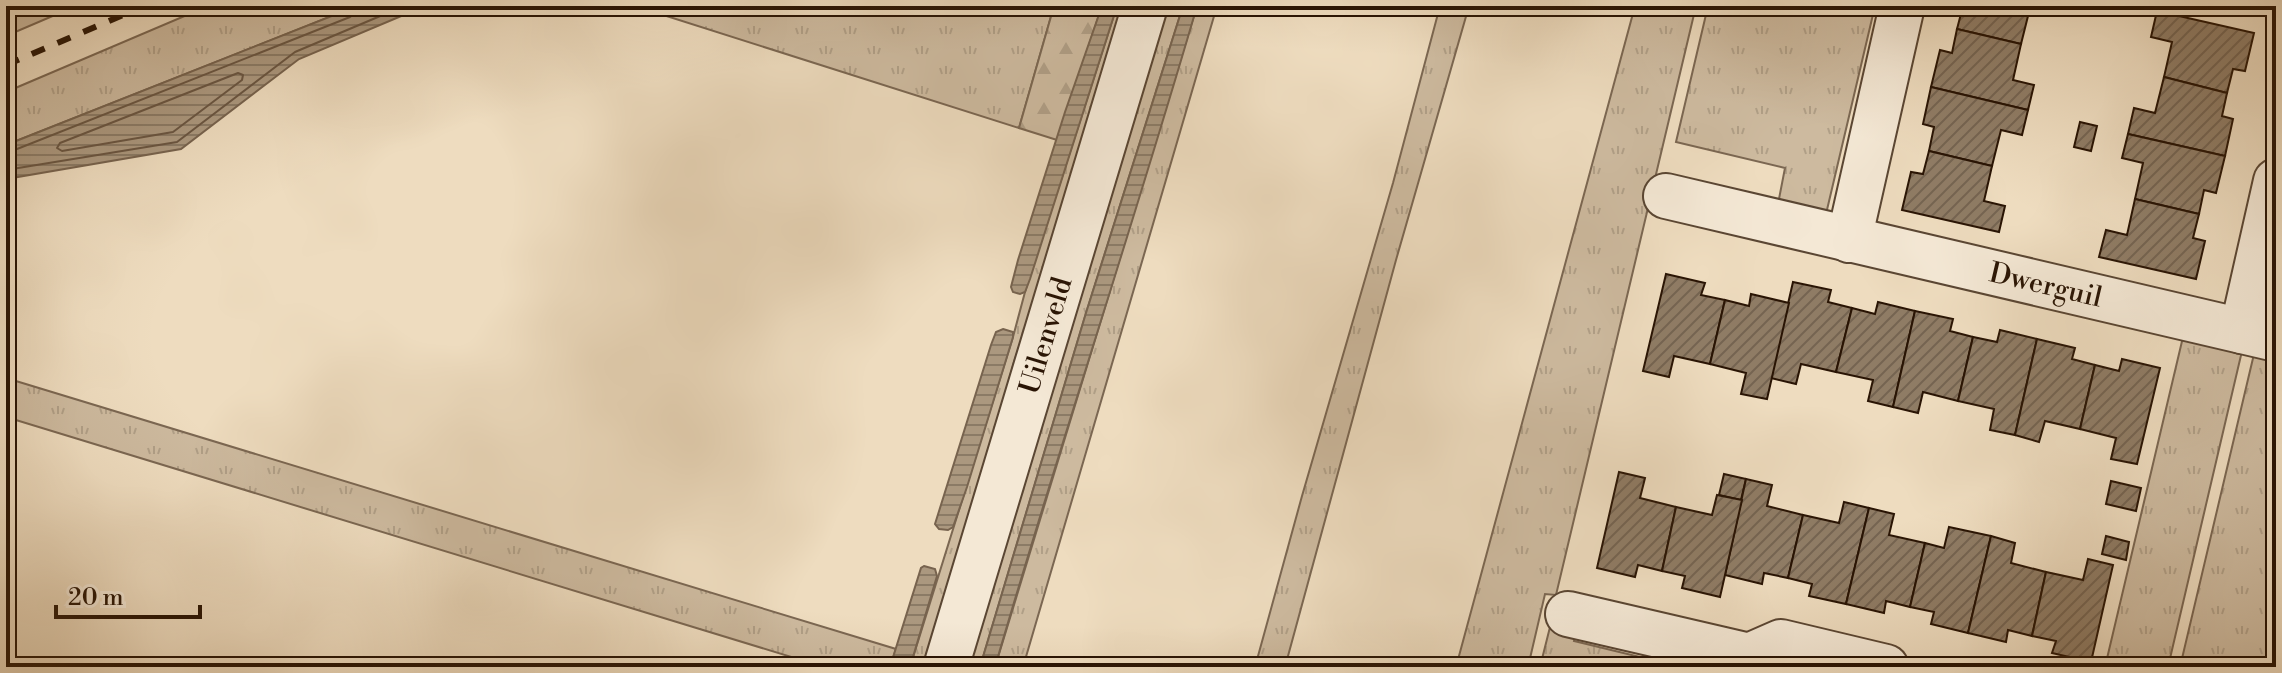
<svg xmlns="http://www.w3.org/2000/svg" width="2282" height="673" font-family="'Libre Bodoni',serif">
<defs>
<pattern id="grass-tufts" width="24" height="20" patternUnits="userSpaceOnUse" patternTransform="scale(2)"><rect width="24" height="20" fill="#cdba9f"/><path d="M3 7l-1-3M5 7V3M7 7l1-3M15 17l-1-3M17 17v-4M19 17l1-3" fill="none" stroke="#b09f87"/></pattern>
<pattern id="forest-firs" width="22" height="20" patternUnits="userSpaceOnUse" patternTransform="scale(2)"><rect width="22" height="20" fill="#cdba9f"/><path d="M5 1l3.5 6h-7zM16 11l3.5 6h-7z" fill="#b09f87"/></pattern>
<pattern id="water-rules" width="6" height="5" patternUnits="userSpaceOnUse" patternTransform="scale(2)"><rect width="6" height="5" fill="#ab987f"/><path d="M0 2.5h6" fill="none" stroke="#8b7b66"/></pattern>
<pattern id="building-hatch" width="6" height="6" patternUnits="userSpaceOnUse" patternTransform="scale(2)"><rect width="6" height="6" fill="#8f7c65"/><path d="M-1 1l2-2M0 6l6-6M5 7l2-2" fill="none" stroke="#756451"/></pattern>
</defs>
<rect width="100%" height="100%" fill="#eedcbf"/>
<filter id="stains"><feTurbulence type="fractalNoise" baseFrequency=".0025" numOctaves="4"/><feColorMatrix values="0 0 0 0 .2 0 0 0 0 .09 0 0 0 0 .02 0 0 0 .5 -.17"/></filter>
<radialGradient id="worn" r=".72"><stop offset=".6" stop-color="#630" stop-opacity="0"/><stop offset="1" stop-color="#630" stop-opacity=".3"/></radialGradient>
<g fill="url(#grass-tufts)" stroke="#7b6752" stroke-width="2">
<path d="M 6,6 L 76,6 L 6,36 Z"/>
<path d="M 208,6 L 357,6 L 6,145 L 6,92 Z"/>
<path d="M 635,6 L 1054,6 L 1019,128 Z"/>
<path d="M 1117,6 L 1133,6 L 1014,362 L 930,667 L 910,667 L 1013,337 L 1025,292 Z"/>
<path d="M 1157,6 L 1183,6 L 1086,313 L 980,667 L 955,667 Z"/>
<path d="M 1197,6 L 1217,6 L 1023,667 L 995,667 Z"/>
<path d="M 1440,6 L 1469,6 L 1396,260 L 1285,667 L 1255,667 L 1302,496 L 1393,183 Z"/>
<path d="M 1635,6 L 1696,6 L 1556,595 L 1545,594 L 1528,667 L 1456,667 Z"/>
<path d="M 1708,6 L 1875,6 L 1826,214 L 1778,204 L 1785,168 L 1676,142 Z"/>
<path d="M 2183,337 L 2242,351 L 2168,667 L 2105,667 Z"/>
<path d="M 2254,354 L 2276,359 L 2276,667 L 2180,667 Z"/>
<path d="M 6,378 L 896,649 L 890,667 L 824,667 L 6,417 Z"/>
<path d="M 1551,623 L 1577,626 L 1574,641 L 1681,667 L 1540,667 Z"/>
</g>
<path fill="url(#forest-firs)" stroke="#7b6752" stroke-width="2" d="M 1054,6 L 1102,6 L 1057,140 L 1019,128 Z"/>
<g fill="url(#water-rules)" stroke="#77634e" stroke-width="2">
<path d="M 357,6 L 425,6 L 299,59 L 181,149 L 6,179 L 6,145 Z"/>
<path d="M 1102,6 L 1117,6 L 1030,279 L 1025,292 L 1020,294 L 1013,292 L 1011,287 L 1018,260 L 1065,112 Z"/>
<path d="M 1183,6 L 1197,6 C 1133,227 1059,446 995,667 L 980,667 L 1086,313 Z"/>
<path d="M 1003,329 L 1013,332 L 1013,337 L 967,487 L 953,527 L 948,530 L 939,529 L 935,524 L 991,345 L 996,332 Z"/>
<path d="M 924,566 L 935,569 L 937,576 L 910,667 L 890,667 L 921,568 Z"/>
</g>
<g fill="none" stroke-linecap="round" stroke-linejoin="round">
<g stroke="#6a5642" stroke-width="2">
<path d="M 238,73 L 243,75 L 242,80 L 173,132 L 62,151 L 57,148 L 60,143 Z"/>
<path d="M 6,151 L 12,151 L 350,17 L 356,12 L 356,6"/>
<path d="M 6,170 L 177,142 L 295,52 L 404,6"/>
</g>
</g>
<g fill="url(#building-hatch)" stroke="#291404" stroke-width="2">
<path d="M 1963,6 L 2052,6 L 2051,13 L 2030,8 L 2021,44 L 1957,29 Z"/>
<path d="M 2157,11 L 2254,33 L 2245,71 L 2233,69 L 2227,93 L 2164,77 L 2172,42 L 2151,37 Z"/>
<path d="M 1957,29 L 2021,44 L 2013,80 L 2034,85 L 2028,110 L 1931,87 L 1940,50 L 1952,53 Z"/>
<path d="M 2164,77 L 2227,93 L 2222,116 L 2233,119 L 2225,156 L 2128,134 L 2134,108 L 2155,113 Z"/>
<path d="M 1931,87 L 2028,110 L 2022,135 L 2001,130 L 1992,166 L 1929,151 L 1934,127 L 1923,124 Z"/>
<path d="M 2080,122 L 2097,126 L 2091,151 L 2074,147 Z"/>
<path d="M 2128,134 L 2225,156 L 2216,193 L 2204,190 L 2199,214 L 2135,199 L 2143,163 L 2122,158 Z"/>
<path d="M 1929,151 L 1992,166 L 1984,201 L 2005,206 L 1999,232 L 1902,210 L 1911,172 L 1923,174 Z"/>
<path d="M 2135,199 L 2199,214 L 2193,238 L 2205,241 L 2196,279 L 2099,257 L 2106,230 L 2127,235 Z"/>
<path d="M 1666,274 L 1705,283 L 1701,295 L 1725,300 L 1710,364 L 1674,356 L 1669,377 L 1643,371 Z"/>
<path d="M 1793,282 L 1831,290 L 1828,302 L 1852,308 L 1836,372 L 1801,364 L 1796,384 L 1771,378 Z"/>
<path d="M 1751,294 L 1789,303 L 1767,399 L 1741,394 L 1746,373 L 1710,364 L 1725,300 L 1749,306 Z"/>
<path d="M 1878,302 L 1915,311 L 1893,407 L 1868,401 L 1873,380 L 1836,372 L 1852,308 L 1875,314 Z"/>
<path d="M 1915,311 L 1953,319 L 1950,331 L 1973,337 L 1958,401 L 1923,392 L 1918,413 L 1893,407 Z"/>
<path d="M 2000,330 L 2037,339 L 2015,435 L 1990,430 L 1994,409 L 1958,401 L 1973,337 L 1997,342 Z"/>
<path d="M 2037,339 L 2075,348 L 2072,359 L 2095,365 L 2080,429 L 2045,421 L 2039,442 L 2015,435 Z"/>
<path d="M 2122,359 L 2160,368 L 2137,464 L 2111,459 L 2116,438 L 2080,429 L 2095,365 L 2119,371 Z"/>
<path d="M 1619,472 L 1645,478 L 1640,498 L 1676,507 L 1662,571 L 1638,565 L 1635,577 L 1597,568 Z"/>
<path d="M 1724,474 L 1746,479 L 1741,500 L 1719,495 Z"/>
<path d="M 1746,479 L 1772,485 L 1767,506 L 1803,515 L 1788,578 L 1764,573 L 1762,584 L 1725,575 Z"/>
<path d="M 2111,481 L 2141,488 L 2136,511 L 2106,504 Z"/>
<path d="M 1717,495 L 1742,500 L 1720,597 L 1682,588 L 1685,576 L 1662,571 L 1676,507 L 1712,515 Z"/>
<path d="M 1844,502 L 1869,508 L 1846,604 L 1809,596 L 1812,584 L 1788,578 L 1803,515 L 1839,523 Z"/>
<path d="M 1869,508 L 1894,514 L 1889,535 L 1925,543 L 1910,607 L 1886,601 L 1884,613 L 1846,604 Z"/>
<path d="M 1949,527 L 1991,536 L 1968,633 L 1931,624 L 1934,612 L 1910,607 L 1925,543 L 1944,548 Z"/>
<path d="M 1991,536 L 2015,543 L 2011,563 L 2046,572 L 2032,636 L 2008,630 L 2006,642 L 1968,633 Z"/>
<path d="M 2106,536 L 2129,542 L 2126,560 L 2102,554 Z"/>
<path d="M 2088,559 L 2113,565 L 2091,662 L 2052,653 L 2056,641 L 2032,636 L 2046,572 L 2083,580 Z"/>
</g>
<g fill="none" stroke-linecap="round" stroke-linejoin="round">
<defs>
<g id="minor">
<path id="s1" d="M 1666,196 L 2276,339"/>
<path d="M 1849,240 L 1902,6"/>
<path d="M 2242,331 L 2276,181"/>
<path d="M 1568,614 L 1749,656"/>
<path id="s2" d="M 946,667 L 1145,6"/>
<path d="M 1747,667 L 1749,656 L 1781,642 L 1886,667"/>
</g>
</defs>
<use href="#minor" stroke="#5a4633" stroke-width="48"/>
<use href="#minor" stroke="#f4e8d5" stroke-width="44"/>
<path stroke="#291404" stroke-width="6" stroke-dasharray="14 14" stroke-linecap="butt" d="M 6,65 L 144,6"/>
</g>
<g text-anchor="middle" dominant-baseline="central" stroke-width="6" stroke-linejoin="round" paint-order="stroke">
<g font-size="28" fill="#291404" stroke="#f4e8d5">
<text stroke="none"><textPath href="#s1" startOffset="390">Dwerguil</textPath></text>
<text stroke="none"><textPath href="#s2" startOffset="346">Uilenveld</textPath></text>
</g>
</g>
<rect width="2282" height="673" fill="none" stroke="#eedcbf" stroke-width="32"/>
<rect x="8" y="8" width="2266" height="657" fill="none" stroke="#291404" stroke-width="4"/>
<rect x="16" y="16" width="2250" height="641" fill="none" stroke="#291404" stroke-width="2"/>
<path d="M56 605v12h144v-12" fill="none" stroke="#291404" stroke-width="4"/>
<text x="68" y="605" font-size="24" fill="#291404" stroke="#f4e8d5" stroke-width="6" paint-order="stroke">20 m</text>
<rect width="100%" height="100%" filter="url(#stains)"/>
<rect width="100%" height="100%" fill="url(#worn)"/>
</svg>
